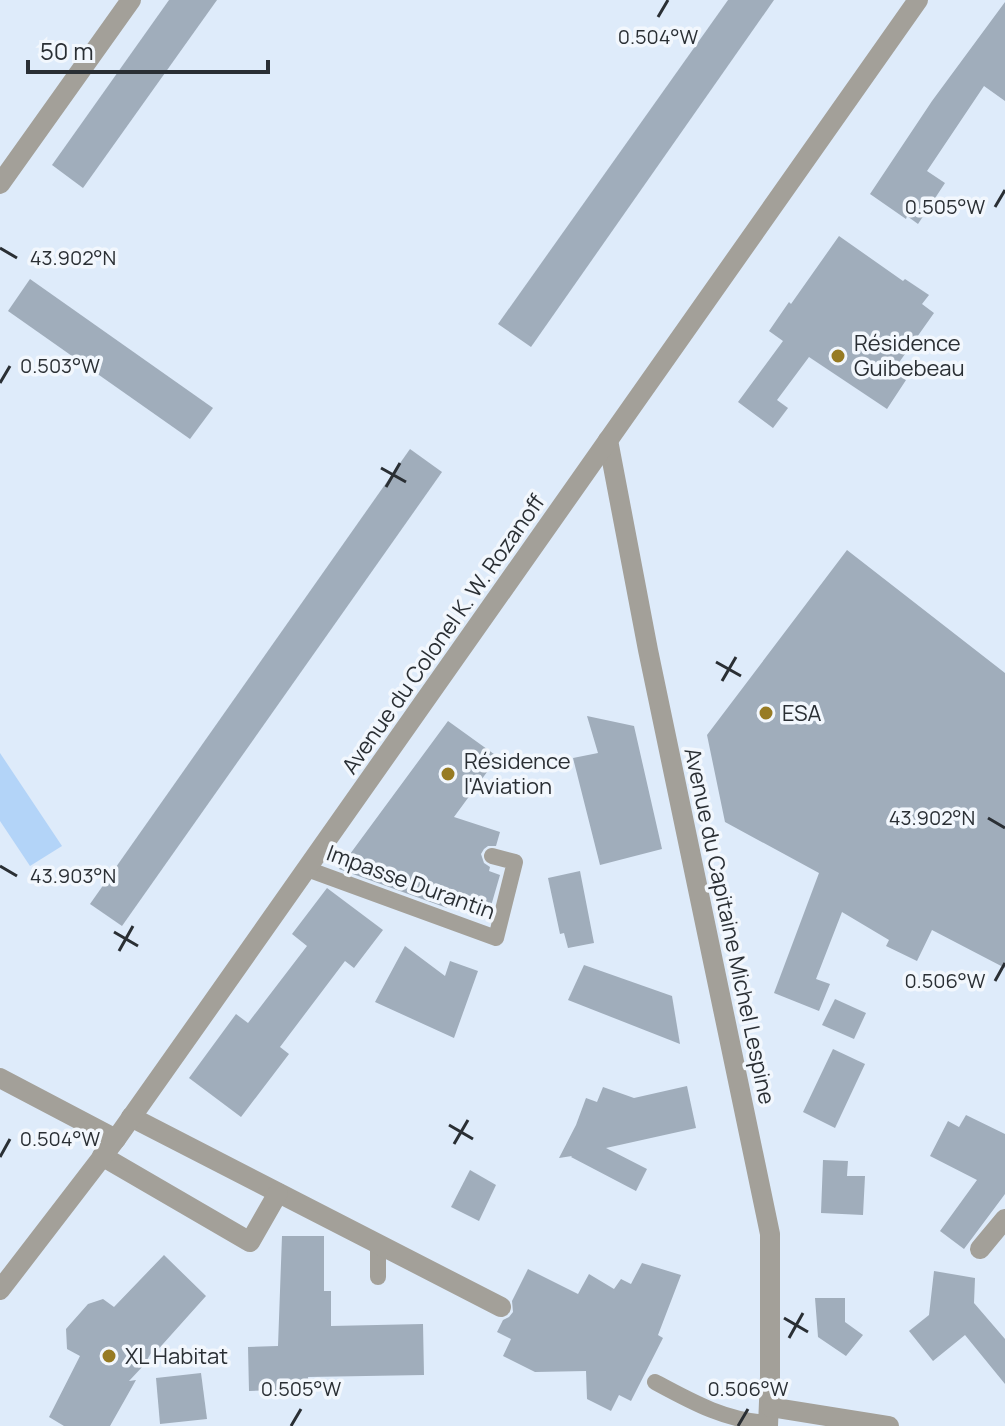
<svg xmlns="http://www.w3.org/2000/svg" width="1005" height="1426" font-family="Manrope,sans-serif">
<rect width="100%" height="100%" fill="#deebfa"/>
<path fill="#b3d4f8" d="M 0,753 L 62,846 L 30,866 L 0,821 Z"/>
<g fill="#a0adbb">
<path d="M 169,0 L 217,0 L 83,188 L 52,165 Z"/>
<path d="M 728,0 L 774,0 L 531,347 L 498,324 Z"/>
<path d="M 1005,2 L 1005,101 L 984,86 L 927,171 L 945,183 L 918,224 L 907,216 L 906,219 L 870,194 L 932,101 Z"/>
<path d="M 839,236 L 903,281 L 905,279 L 929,295 L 922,304 L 934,313 L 893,371 L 906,380 L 887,409 L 809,357 L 777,400 L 788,408 L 773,428 L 738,402 L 783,341 L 769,331 L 789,302 L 791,304 Z"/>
<path d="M 30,279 L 213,408 L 190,439 L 8,311 Z"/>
<path d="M 410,449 L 442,472 L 122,926 L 90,904 Z"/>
<path d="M 847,550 L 1005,673 L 1005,968 L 932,930 L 917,961 L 886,946 L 889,940 L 842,912 L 816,979 L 830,984 L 819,1011 L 774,993 L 819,873 L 725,822 L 707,735 Z"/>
<path d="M 587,716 L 634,726 L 662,849 L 600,865 L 573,758 L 598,753 Z"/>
<path d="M 448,721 L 498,757 L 454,817 L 500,832 L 496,846 L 488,846 L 484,849 L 481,854 L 484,863 L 490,867 L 489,871 L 500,875 L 491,906 L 454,894 L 447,908 L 339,869 Z"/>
<path d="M 580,871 L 594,943 L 568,948 L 564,933 L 560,934 L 548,878 Z"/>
<path d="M 327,888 L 383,930 L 354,968 L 345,961 L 280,1047 L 289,1054 L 241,1117 L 189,1078 L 236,1014 L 248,1023 L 307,946 L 292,934 Z"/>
<path d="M 405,946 L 445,976 L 450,961 L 478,971 L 454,1038 L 375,1002 Z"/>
<path d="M 584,965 L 672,996 L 680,1044 L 568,1000 Z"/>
<path d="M 835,999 L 866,1013 L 854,1039 L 822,1025 Z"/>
<path d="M 833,1049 L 865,1064 L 835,1128 L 803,1112 Z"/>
<path d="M 687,1086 L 696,1128 L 606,1148 L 647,1169 L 636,1191 L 571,1157 L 572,1156 L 559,1158 L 576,1125 L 586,1098 L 597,1102 L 603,1087 L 634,1098 Z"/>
<path d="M 966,1115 L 1005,1134 L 1005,1194 L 964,1249 L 940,1231 L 977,1180 L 930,1156 L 948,1121 L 959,1127 Z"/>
<path d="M 823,1160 L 848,1161 L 847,1176 L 865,1176 L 863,1215 L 821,1213 Z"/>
<path d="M 470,1170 L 496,1185 L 479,1221 L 451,1207 Z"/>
<path d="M 282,1236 L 324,1236 L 324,1291 L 331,1291 L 331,1326 L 423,1324 L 424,1375 L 308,1377 L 309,1389 L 249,1391 L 248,1347 L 278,1346 Z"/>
<path d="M 164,1255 L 206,1296 L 154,1354 L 154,1348 L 144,1365 L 129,1381 L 136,1380 L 110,1426 L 64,1426 L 49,1417 L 80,1356 L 67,1349 L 66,1329 L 88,1304 L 103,1299 L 114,1307 Z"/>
<path d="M 642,1263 L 681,1275 L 658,1335 L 663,1338 L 631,1401 L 619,1395 L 611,1411 L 587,1399 L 586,1371 L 535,1372 L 503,1356 L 511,1339 L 497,1332 L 503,1320 L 509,1317 L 513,1312 L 512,1301 L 528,1269 L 578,1294 L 589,1274 L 614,1289 L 621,1279 L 631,1284 Z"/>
<path d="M 934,1271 L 975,1278 L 974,1303 L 1005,1339 L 1005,1384 L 965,1335 L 933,1361 L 909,1331 L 929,1315 Z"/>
<path d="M 815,1298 L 845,1298 L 845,1322 L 863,1335 L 846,1356 L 818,1337 Z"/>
<path d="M 201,1373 L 207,1419 L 160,1424 L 156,1378 Z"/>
</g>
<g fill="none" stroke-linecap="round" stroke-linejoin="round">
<g stroke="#a3a099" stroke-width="16">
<path d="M 307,869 L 496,938 L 515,862 L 492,856"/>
<path d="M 378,1277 L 378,1243"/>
<path d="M 655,1382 C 692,1402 726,1421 769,1423"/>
</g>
<g stroke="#a3a099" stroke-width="20">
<path d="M 0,184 L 131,0"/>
<path d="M 608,440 L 648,650 L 770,1234 L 770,1377 L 768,1426"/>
<path d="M 0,1078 L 116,1139"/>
<path d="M 131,1117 L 501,1307"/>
<path d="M 102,1156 L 250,1242 L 278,1193"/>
<path d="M 980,1249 L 1005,1219"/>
<path d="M 770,1407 L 889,1426"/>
</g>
<path stroke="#a3a099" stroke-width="20" d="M 0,1290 L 116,1139 L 205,1013 L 918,0"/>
</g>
<path fill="none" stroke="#2a2f34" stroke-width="3" d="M 658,17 L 668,0M 995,207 L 1005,190M 0,248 L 17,258M 0,383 L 10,366M 381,468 L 406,482M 386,487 L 400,463M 716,662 L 741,676M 722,681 L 736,657M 988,818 L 1005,828M 0,866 L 17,876M 114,932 L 138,946M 119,951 L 133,926M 995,981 L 1005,963M 449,1125 L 473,1139M 454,1144 L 468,1120M 0,1157 L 10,1139M 784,1318 L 808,1332M 789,1338 L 803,1313M 291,1426 L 301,1409M 738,1426 L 748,1409"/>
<g fill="#977b23" stroke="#f2f7fd" stroke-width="3">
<circle cx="838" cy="356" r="8"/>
<circle cx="766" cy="713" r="8"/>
<circle cx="448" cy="774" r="8"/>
<circle cx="109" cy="1356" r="8"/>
</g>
<g text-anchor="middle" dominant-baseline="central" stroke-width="7" stroke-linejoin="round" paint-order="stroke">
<g font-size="22" fill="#2a2f34" stroke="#f2f7fd" text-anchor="start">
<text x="854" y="343">Résidence<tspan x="854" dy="25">Guibebeau</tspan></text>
<text x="782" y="713">ESA</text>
<text x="464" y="761">Résidence<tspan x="464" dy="25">l'Aviation</tspan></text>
<text x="125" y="1356">XL Habitat</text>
</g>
<g font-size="22" fill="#2a2f34" stroke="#f2f7fd">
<text transform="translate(443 634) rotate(-55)">Avenue du Colonel K. W. Rozanoff</text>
<text transform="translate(411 882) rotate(20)">Impasse Durantin</text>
<text transform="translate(730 926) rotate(78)">Avenue du Capitaine Michel Lespine</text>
</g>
</g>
<g font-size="20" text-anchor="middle" fill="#2a2f34" stroke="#f2f7fd" stroke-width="7" stroke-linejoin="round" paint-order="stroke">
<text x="658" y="44">0.504°W</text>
<text x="945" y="214">0.505°W</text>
<text x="73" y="265">43.902°N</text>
<text x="60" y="373">0.503°W</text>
<text x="932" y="825">43.902°N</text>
<text x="73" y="883">43.903°N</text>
<text x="945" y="988">0.506°W</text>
<text x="60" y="1146">0.504°W</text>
<text x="301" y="1396">0.505°W</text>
<text x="748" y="1396">0.506°W</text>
</g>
<path d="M28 60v12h240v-12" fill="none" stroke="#2a2f34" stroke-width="4"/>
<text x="40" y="60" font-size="24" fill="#2a2f34" stroke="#f2f7fd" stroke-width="6" paint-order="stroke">50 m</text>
</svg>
